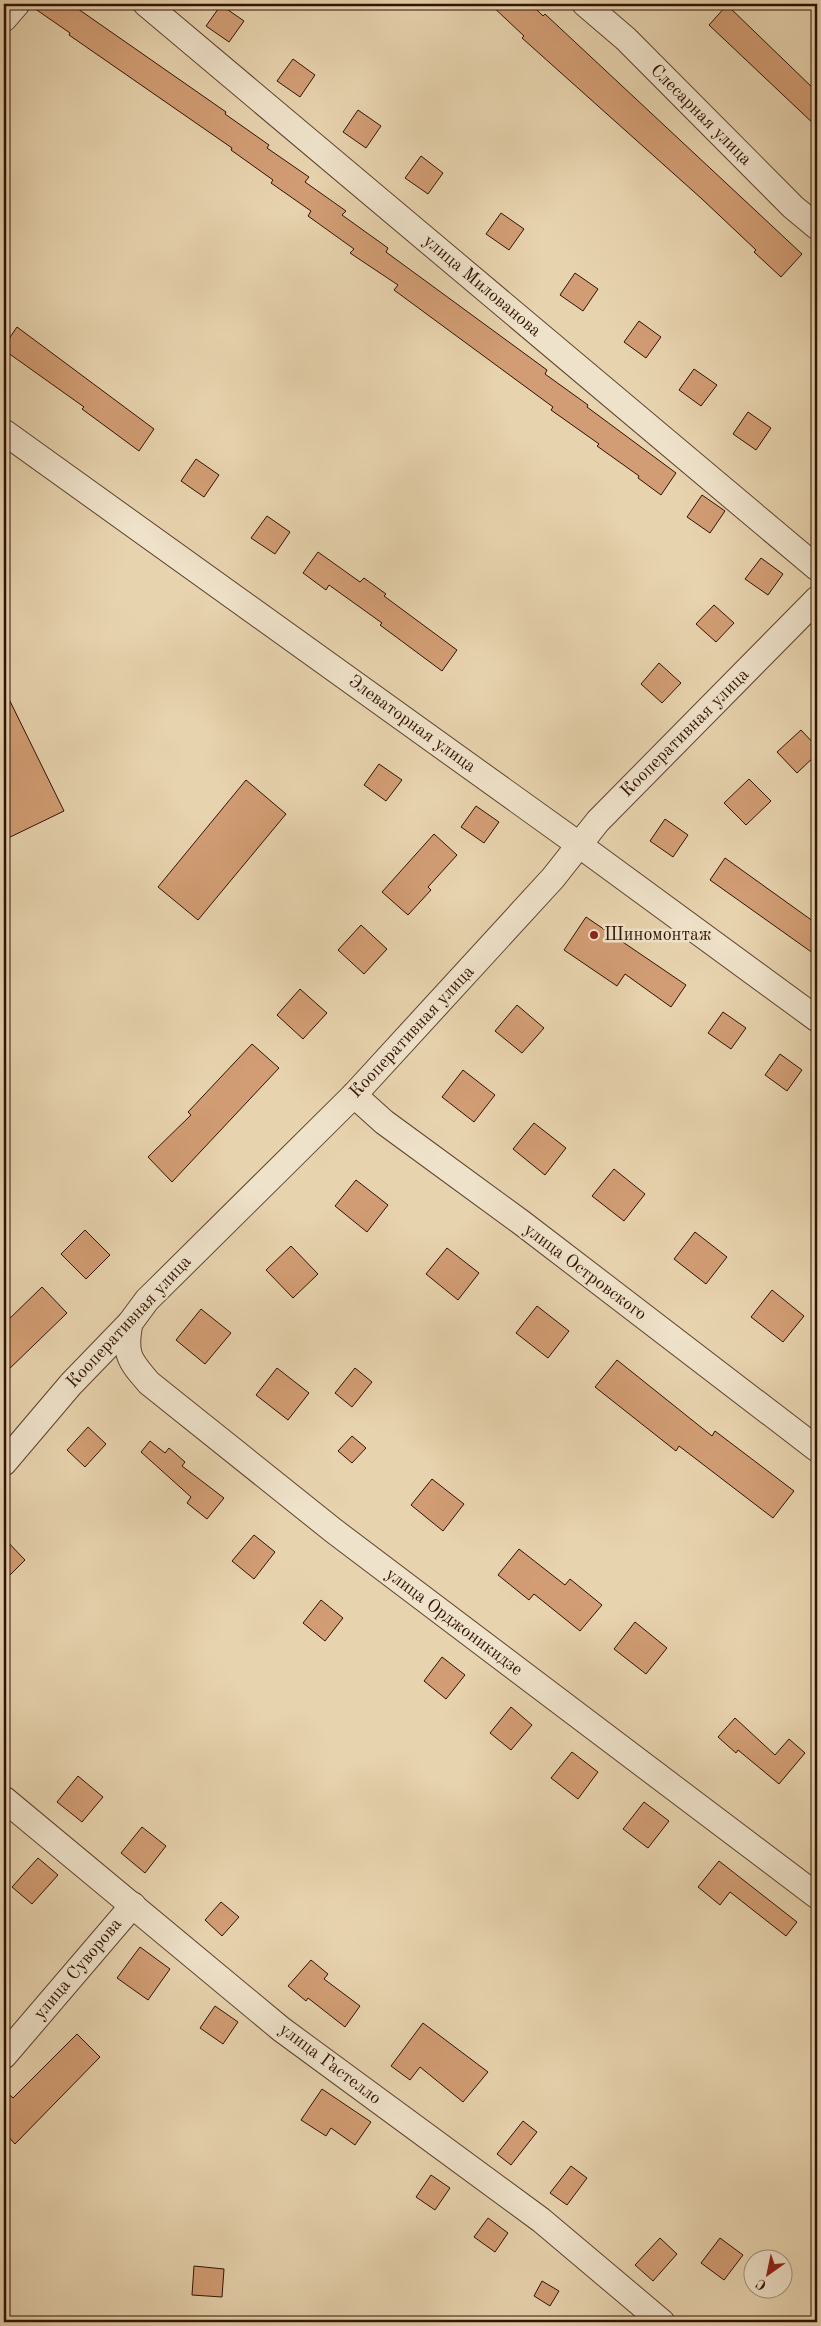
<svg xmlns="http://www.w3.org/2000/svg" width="821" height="2326" font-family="'Old Standard TT',serif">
<rect width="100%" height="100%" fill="#e7d3ae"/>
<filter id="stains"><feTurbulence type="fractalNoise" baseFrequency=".004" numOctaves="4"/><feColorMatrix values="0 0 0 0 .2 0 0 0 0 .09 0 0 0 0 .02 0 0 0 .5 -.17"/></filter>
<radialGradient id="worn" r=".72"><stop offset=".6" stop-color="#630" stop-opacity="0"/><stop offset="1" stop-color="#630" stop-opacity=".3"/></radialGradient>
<g fill="#d29d74" stroke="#311202">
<path d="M 31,4 L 71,4 L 226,112 L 225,114 L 269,145 L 267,148 L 309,177 L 305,182 L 346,211 L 342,215 L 388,248 L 386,252 L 547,370 L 545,374 L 588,405 L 587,407 L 676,473 L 661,495 L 638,478 L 639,476 L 597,446 L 599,444 L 551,410 L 553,407 L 394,290 L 398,285 L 350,253 L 354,249 L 308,216 L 311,211 L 271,183 L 273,180 L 231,150 L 232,148 L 69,35 L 70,33 L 31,6 Z"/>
<path d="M 490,4 L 531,4 L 543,16 L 545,14 L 802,254 L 781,277 L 754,252 L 756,250 L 702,199 L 522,38 L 524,36 Z"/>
<path d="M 221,5 L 244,21 L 229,42 L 206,26 Z"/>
<path d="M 727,5 L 817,92 L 817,127 L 709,25 Z"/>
<path d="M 293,59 L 315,75 L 300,97 L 277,81 Z"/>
<path d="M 358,110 L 381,126 L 366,148 L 343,132 Z"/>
<path d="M 421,156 L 443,173 L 428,194 L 405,178 Z"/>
<path d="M 501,213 L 524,229 L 509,250 L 486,234 Z"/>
<path d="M 575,273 L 598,289 L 583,311 L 560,295 Z"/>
<path d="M 639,321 L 661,337 L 646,358 L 624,342 Z"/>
<path d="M 17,327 L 154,429 L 139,451 L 82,409 L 84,407 L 4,350 L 4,346 Z"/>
<path d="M 694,369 L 717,385 L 701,406 L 679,390 Z"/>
<path d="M 748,412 L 771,428 L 756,450 L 733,434 Z"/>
<path d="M 196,459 L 219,475 L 204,497 L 181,481 Z"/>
<path d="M 702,495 L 725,511 L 710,533 L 687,517 Z"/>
<path d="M 267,516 L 290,532 L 275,554 L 251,538 Z"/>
<path d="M 318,552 L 360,582 L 364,578 L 386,594 L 384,596 L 457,650 L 442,671 L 380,625 L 382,623 L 329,585 L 326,590 L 303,573 Z"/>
<path d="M 761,558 L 783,574 L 768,595 L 745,579 Z"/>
<path d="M 714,605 L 734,623 L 716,642 L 696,624 Z"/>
<path d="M 659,663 L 681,683 L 662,703 L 641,684 Z"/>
<path d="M 4,689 L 64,811 L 4,840 Z"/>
<path d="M 801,730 L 817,747 L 817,754 L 797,773 L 777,752 Z"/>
<path d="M 379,764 L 402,780 L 386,801 L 364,785 Z"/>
<path d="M 749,779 L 771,801 L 746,825 L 724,803 Z"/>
<path d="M 246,780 L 286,814 L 198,920 L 158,887 Z"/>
<path d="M 476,806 L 499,822 L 484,843 L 461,827 Z"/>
<path d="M 665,819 L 688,835 L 673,857 L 650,841 Z"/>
<path d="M 434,834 L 457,855 L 428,887 L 431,890 L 408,915 L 382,892 Z"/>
<path d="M 725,858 L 817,924 L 817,956 L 710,880 Z"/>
<path d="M 586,917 L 686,985 L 671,1007 L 625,974 L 617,986 L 564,950 Z"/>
<path d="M 361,925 L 387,949 L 364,974 L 338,950 Z"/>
<path d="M 300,989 L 327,1013 L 303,1039 L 277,1015 Z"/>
<path d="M 517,1005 L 544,1028 L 522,1053 L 495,1031 Z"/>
<path d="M 723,1012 L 746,1028 L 731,1049 L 708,1033 Z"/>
<path d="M 252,1044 L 279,1068 L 172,1182 L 148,1157 L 191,1115 L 188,1112 Z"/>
<path d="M 780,1054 L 802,1070 L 787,1091 L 765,1075 Z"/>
<path d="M 463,1070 L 495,1095 L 474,1122 L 442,1097 Z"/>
<path d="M 534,1123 L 566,1148 L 545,1175 L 513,1149 Z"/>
<path d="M 614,1169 L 645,1194 L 624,1221 L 592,1196 Z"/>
<path d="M 356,1180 L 388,1205 L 367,1232 L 335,1206 Z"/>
<path d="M 85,1230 L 110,1255 L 86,1279 L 61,1254 Z"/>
<path d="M 695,1232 L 727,1257 L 706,1284 L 674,1259 Z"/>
<path d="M 291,1246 L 318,1274 L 293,1298 L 266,1270 Z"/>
<path d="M 447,1248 L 479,1273 L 458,1300 L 426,1274 Z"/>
<path d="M 42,1287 L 67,1313 L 4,1374 L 4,1324 Z"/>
<path d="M 772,1290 L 804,1316 L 783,1342 L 751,1317 Z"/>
<path d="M 537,1306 L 569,1331 L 548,1358 L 516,1333 Z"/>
<path d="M 201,1309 L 231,1333 L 205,1364 L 176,1340 Z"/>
<path d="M 617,1360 L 712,1436 L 715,1431 L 794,1491 L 773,1518 L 679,1446 L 676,1451 L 595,1387 Z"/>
<path d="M 277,1368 L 309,1393 L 288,1420 L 256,1395 Z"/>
<path d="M 355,1368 L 372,1382 L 352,1407 L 335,1393 Z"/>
<path d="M 88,1427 L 106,1444 L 85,1467 L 67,1450 Z"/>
<path d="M 352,1436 L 366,1448 L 352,1463 L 338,1451 Z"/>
<path d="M 150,1441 L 165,1453 L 169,1448 L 185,1462 L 182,1466 L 224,1498 L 207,1519 L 187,1503 L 191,1497 L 141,1452 Z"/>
<path d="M 432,1479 L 464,1504 L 443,1531 L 411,1505 Z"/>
<path d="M 254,1535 L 275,1552 L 254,1579 L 232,1561 Z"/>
<path d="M 4,1538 L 25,1560 L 4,1581 Z"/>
<path d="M 519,1549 L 565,1585 L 570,1579 L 602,1605 L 580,1631 L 534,1594 L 529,1600 L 498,1575 Z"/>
<path d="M 321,1600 L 343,1618 L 325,1641 L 303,1623 Z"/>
<path d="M 635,1622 L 667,1648 L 646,1674 L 614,1649 Z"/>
<path d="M 442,1657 L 465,1675 L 446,1699 L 424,1681 Z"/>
<path d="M 511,1707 L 532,1725 L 511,1750 L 490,1733 Z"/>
<path d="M 735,1718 L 775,1755 L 789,1739 L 805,1753 L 779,1784 L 738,1750 L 736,1753 L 718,1737 Z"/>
<path d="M 572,1752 L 598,1772 L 578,1799 L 551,1778 Z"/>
<path d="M 78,1776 L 103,1797 L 82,1822 L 57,1802 Z"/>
<path d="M 644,1802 L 669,1821 L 648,1848 L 623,1829 Z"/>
<path d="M 142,1827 L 166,1846 L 145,1873 L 121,1853 Z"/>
<path d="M 38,1858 L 58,1875 L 32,1904 L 12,1887 Z"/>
<path d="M 719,1861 L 797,1922 L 786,1936 L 730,1892 L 720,1905 L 698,1887 Z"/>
<path d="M 221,1902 L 239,1917 L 222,1936 L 205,1920 Z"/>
<path d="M 140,1947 L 170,1969 L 148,2000 L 117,1978 Z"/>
<path d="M 311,1960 L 328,1974 L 324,1979 L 360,2006 L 345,2027 L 308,1998 L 306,2001 L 288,1986 Z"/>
<path d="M 215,2006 L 238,2022 L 223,2044 L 200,2028 Z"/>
<path d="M 423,2023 L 488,2072 L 463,2102 L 420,2067 L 410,2080 L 391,2066 Z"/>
<path d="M 77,2034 L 100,2057 L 15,2144 L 4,2132 L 4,2090 L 13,2098 Z"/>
<path d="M 322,2089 L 371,2122 L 355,2145 L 331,2128 L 326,2136 L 301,2120 Z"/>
<path d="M 523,2121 L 537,2132 L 511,2165 L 497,2154 Z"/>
<path d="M 571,2166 L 587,2178 L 567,2205 L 550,2193 Z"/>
<path d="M 431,2175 L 450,2188 L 435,2210 L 416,2197 Z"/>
<path d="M 488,2218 L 508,2233 L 495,2252 L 474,2237 Z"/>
<path d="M 660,2238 L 677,2254 L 653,2281 L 635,2265 Z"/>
<path d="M 720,2238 L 743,2255 L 724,2280 L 701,2263 Z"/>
<path d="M 194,2266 L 224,2269 L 222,2297 L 192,2295 Z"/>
<path d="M 542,2281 L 559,2291 L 550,2306 L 534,2296 Z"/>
</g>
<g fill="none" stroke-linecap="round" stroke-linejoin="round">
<defs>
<g id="minor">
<path d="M 146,4 L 817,568"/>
<path d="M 585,4 L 626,39 L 793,207 L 817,227"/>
<path d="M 4,19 L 17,4"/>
<path d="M 4,432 L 578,844 L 817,1019"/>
<path d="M 354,1095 L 384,1122 L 522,1223 L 817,1449"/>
<path d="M 130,1323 C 124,1354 129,1360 149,1383 L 334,1531 L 817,1896"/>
<path d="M 4,1463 L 71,1384 L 130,1323 L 147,1300 L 354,1095 L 553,878 L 598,821 L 817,599"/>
<path d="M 4,1799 L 281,2029 L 541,2220 L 662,2322"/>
<path d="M 4,2056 L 133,1905"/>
</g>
</defs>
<use href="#minor" stroke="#5e422d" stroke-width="27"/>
<use href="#minor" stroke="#efe2ca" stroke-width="25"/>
</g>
<circle fill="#8f2418" stroke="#efe2ca" stroke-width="2" cx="594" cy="935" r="5"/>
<g text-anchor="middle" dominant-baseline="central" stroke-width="5" stroke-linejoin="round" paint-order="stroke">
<g font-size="18" fill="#311202" stroke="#efe2ca">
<text transform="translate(701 115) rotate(45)">Слесарная улица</text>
<text transform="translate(482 286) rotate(40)">улица Милованова</text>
<text transform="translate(412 724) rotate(36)">Элеваторная улица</text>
<text transform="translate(685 733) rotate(-45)">Кооперативная улица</text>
<text transform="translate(412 1032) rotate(-47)">Кооперативная улица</text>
<text transform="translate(585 1272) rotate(37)">улица Островского</text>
<text transform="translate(129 1322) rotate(-47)">Кооперативная улица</text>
<text transform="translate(454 1622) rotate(37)">улица Орджоникидзе</text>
<text transform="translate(78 1969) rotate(-50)">улица Суворова</text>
<text transform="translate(330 2064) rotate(37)">улица Гастелло</text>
</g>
<g font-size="18" fill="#311202" stroke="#efe2ca" text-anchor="start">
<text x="604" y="935">Шиномонтаж</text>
</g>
</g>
<rect width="821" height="2326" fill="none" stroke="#e7d3ae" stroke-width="20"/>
<rect x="5" y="5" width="811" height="2316" fill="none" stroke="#311202" stroke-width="2.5"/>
<rect x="10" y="10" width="801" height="2306" fill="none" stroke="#311202"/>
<g transform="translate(768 2274) rotate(213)"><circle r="24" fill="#efe2ca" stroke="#a38f7a"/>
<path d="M0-4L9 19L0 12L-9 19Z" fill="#8f2418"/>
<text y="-8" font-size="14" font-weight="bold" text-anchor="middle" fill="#311202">С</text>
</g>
<rect width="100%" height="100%" filter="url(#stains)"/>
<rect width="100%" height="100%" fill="url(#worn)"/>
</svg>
